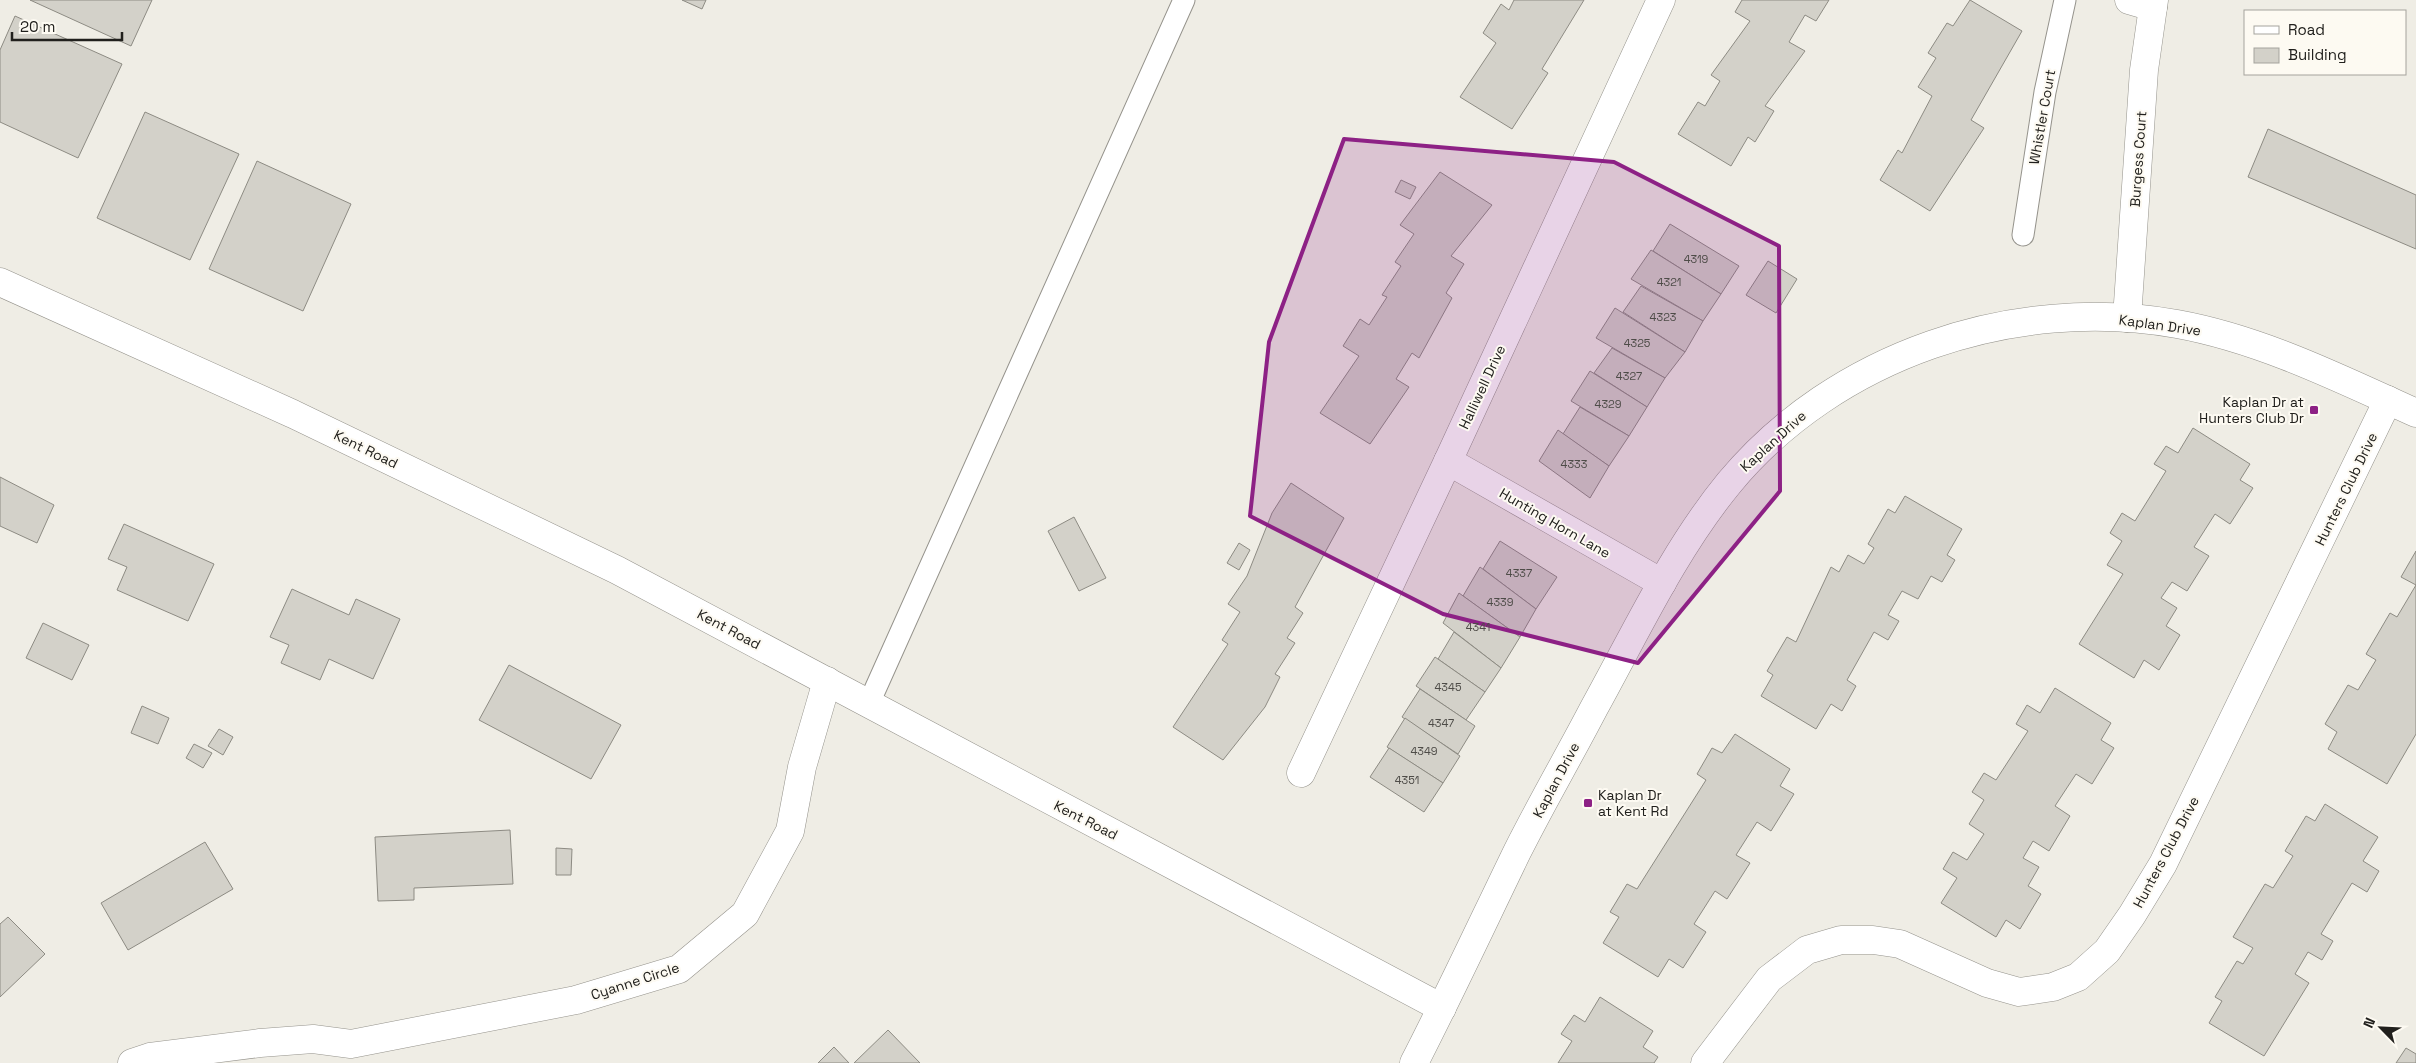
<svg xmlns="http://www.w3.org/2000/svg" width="2416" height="1063" font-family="'Space Grotesk',sans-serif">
<rect width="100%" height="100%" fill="#efede5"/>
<g fill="#d3d1c9" stroke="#8d8b83">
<path d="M 30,0 L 152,0 L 131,46 Z"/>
<path d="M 682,0 L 706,0 L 702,9 Z"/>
<path d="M 1514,0 L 1584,0 L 1542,69 L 1548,73 L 1512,129 L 1460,97 L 1496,43 L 1483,33 L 1501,4 L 1509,10 Z"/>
<path d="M 1742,0 L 1829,0 L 1816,21 L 1805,15 L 1789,42 L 1805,51 L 1765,106 L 1774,111 L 1755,142 L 1748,137 L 1731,166 L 1678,134 L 1698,102 L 1705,106 L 1720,81 L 1711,75 L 1750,21 L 1735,12 Z"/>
<path d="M 1970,0 L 2022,31 L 1971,120 L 1984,128 L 1930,211 L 1880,180 L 1898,150 L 1902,153 L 1932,96 L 1918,87 L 1936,58 L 1928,53 L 1947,23 L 1953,26 Z"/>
<path d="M 15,16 L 122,64 L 78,158 L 0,122 L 0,50 Z"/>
<path d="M 145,112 L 239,154 L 190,260 L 97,218 Z"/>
<path d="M 2268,129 L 2416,195 L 2416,249 L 2248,177 Z"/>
<path d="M 257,161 L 351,204 L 303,311 L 209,269 Z"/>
<path d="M 1440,172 L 1492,205 L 1451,256 L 1464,264 L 1446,293 L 1452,298 L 1419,358 L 1412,353 L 1396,379 L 1409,387 L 1370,444 L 1320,413 L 1359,356 L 1343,346 L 1360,319 L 1369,325 L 1387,297 L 1382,295 L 1401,266 L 1395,262 L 1414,234 L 1400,225 Z"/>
<path d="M 1401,180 L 1416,187 L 1410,199 L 1395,192 Z"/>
<path d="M 1670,224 L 1739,266 L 1721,294 L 1653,251 Z"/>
<path d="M 1651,250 L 1721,294 L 1703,321 L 1631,279 Z"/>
<path d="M 1768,261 L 1797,279 L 1776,313 L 1746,295 Z"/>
<path d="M 1641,286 L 1703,321 L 1685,352 L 1623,312 Z"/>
<path d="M 1615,308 L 1685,352 L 1665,378 L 1596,338 Z"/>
<path d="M 1612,348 L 1665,378 L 1647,407 L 1594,373 Z"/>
<path d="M 1590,371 L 1647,407 L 1629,436 L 1571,401 Z"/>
<path d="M 1580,407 L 1629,436 L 1609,466 L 1563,434 Z"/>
<path d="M 2193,428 L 2250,464 L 2240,480 L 2253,488 L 2230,524 L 2215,514 L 2194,547 L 2209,556 L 2187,591 L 2172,582 L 2161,598 L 2177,608 L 2166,626 L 2180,635 L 2159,670 L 2144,660 L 2134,678 L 2079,644 L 2123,574 L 2107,565 L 2122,541 L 2110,533 L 2122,513 L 2135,521 L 2166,471 L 2154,464 L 2166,446 L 2178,453 Z"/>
<path d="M 1558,430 L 1609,466 L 1590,498 L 1539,461 Z"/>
<path d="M 0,477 L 54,505 L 37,543 L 0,526 Z"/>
<path d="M 1291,483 L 1344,518 L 1295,607 L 1303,613 L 1287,638 L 1295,643 L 1275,674 L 1280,677 L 1265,707 L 1223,760 L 1173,727 L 1228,644 L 1222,640 L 1240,612 L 1228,604 L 1247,576 L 1272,513 Z"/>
<path d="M 1905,496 L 1962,529 L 1947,555 L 1955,560 L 1942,582 L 1931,576 L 1918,599 L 1902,591 L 1888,615 L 1899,621 L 1888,640 L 1874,632 L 1847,680 L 1856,686 L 1842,711 L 1831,704 L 1816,729 L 1761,696 L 1773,675 L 1767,671 L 1787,637 L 1796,642 L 1831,567 L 1839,572 L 1848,555 L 1864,564 L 1874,548 L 1868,544 L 1888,509 L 1895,513 Z"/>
<path d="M 1074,517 L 1106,578 L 1079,591 L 1048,531 Z"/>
<path d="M 124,524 L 214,564 L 188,621 L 117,590 L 127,567 L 108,559 Z"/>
<path d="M 1500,541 L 1557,577 L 1536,609 L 1483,569 Z"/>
<path d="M 1239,543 L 1250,550 L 1239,570 L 1227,563 Z"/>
<path d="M 2416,551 L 2416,734 L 2387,784 L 2328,749 L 2337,732 L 2325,724 L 2348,685 L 2358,690 L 2376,660 L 2366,654 L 2390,613 L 2397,617 L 2416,585 L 2401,577 Z"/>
<path d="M 1480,567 L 1536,609 L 1520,637 L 1463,596 Z"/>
<path d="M 292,589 L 349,615 L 356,599 L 400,619 L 373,679 L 329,659 L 320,680 L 281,663 L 289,645 L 270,637 Z"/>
<path d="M 1459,593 L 1520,637 L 1501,668 L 1443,623 Z"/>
<path d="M 43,623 L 89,645 L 72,680 L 26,658 Z"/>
<path d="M 1454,632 L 1501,668 L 1485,692 L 1438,659 Z"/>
<path d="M 1435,657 L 1485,692 L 1466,720 L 1416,686 Z"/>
<path d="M 509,665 L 621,725 L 591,779 L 479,720 Z"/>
<path d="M 2055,688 L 2111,723 L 2101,740 L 2114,748 L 2092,784 L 2076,774 L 2055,806 L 2070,816 L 2049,851 L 2033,841 L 2023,858 L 2039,867 L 2028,886 L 2041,894 L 2020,929 L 2006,920 L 1996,937 L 1941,903 L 1957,878 L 1943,869 L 1953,852 L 1967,860 L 1984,834 L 1969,824 L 1984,800 L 1972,792 L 1984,773 L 1996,780 L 2028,731 L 2016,724 L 2027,705 L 2040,713 Z"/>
<path d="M 1420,689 L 1475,726 L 1458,754 L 1402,717 Z"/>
<path d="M 142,706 L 169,718 L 158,744 L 131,733 Z"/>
<path d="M 1405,718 L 1460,756 L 1443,783 L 1387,747 Z"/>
<path d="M 219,729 L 233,737 L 223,755 L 208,746 Z"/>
<path d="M 1735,734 L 1790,769 L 1780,786 L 1794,794 L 1771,831 L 1757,822 L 1736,855 L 1750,863 L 1727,899 L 1715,891 L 1694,924 L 1706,932 L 1683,968 L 1669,959 L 1658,977 L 1603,943 L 1619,917 L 1610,912 L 1627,884 L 1637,889 L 1706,780 L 1697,774 L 1712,748 L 1722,753 Z"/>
<path d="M 194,744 L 212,753 L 203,768 L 186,758 Z"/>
<path d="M 1389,748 L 1443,783 L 1424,812 L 1370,777 Z"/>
<path d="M 2325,804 L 2378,837 L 2363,861 L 2379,871 L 2367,892 L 2352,883 L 2321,934 L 2333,941 L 2322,960 L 2308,952 L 2295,974 L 2309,983 L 2264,1056 L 2209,1023 L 2222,1001 L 2215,997 L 2237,961 L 2243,964 L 2253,948 L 2233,937 L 2265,884 L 2273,888 L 2293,856 L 2285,851 L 2306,816 L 2315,821 Z"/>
<path d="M 510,830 L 513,884 L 414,888 L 414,900 L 378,901 L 375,837 Z"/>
<path d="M 205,842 L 233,889 L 128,950 L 101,903 Z"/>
<path d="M 556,848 L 572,849 L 571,875 L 556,875 Z"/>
<path d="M 8,917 L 45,954 L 0,997 L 0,924 Z"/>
<path d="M 1600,997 L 1653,1031 L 1643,1047 L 1658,1057 L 1654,1063 L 1558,1063 L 1572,1041 L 1561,1034 L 1574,1015 L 1585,1022 Z"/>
<path d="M 888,1030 L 920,1063 L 854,1063 Z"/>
<path d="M 834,1047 L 849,1063 L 818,1063 Z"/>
<path d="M 2406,1048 L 2416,1054 L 2416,1063 L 2396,1063 Z"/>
</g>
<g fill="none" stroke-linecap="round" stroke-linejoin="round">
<defs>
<g id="service">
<path d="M 2023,235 L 2045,92 L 2065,0"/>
<path d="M 869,703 L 1184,0"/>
</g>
<g id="minor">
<path d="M 2129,0 L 2153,7"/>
<path d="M 2127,318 L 2144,70 L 2154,0"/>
<path d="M 1448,461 L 1662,583"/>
<path d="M 1301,773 L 1448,461 L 1661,0"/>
<path d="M 132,1063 L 150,1057 L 260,1043 L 313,1039 L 351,1044 L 576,1000 L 679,969 L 745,914 L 790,831 L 802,767 L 827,681"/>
<path d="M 1705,1063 L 1769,979 L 1807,950 L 1841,940 L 1873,940 L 1900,944 L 1987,983 L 2019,992 L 2053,987 L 2078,977 L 2107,951 L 2132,915 L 2163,864 L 2388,400"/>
</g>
<g id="tertiary">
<path d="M 0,282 L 293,414 L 617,570 L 1442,1008"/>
<path d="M 1414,1063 C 1450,993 1483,922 1517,852 C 1541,804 1569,756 1594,708 C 1636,632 1674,550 1729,483 C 1835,355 2014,295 2177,324 C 2260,339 2339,378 2416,413"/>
</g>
</defs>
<use href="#service" stroke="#95938c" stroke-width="23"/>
<use href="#minor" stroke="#95938c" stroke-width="29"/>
<use href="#tertiary" stroke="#95938c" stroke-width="29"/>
<use href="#service" stroke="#fff" stroke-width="21"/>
<use href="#minor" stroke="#fff" stroke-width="28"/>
<use href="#tertiary" stroke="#fff" stroke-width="28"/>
</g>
<path fill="#8d2185" fill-opacity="0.2" stroke="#8d2185" stroke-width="4" stroke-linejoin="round" d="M 1344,139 L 1614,162 L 1779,246 L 1780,491 L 1638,663 L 1443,614 L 1250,516 L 1269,342 Z"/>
<g fill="#8d2185" stroke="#fdfaf2" stroke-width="2">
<rect x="2309" y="405" width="10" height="10" rx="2.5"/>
<rect x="1583" y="798" width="10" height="10" rx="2.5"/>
</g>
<g text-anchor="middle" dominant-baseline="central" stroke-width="4" stroke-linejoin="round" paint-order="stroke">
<g font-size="11" fill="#4e4c48">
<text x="1696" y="259">4319</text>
<text x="1669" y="282">4321</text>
<text x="1663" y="317">4323</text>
<text x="1637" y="343">4325</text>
<text x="1629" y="376">4327</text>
<text x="1608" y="404">4329</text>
<text x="1574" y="464">4333</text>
<text x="1519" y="573">4337</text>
<text x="1500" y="602">4339</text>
<text x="1478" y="627">4341</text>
<text x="1448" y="687">4345</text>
<text x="1441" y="723">4347</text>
<text x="1424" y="751">4349</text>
<text x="1407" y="780">4351</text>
</g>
<g font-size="14" fill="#21201d" stroke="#fdfaf2">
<text transform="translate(2042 117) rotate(-80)">Whistler Court</text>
<text transform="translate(2138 159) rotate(-86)">Burgess Court</text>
<text transform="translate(2160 325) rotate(8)">Kaplan Drive</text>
<text transform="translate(1482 387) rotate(-65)">Halliwell Drive</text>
<text transform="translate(1773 441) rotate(-42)">Kaplan Drive</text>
<text transform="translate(366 449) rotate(26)">Kent Road</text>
<text transform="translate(2346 489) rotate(-64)">Hunters Club Drive</text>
<text transform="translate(1555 523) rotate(30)">Hunting Horn Lane</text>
<text transform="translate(729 629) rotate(28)">Kent Road</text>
<text transform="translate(1556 780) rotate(-62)">Kaplan Drive</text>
<text transform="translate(1086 820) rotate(27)">Kent Road</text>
<text transform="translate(2166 852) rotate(-62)">Hunters Club Drive</text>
<text transform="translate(635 981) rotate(-18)">Cyanne Circle</text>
</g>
<g font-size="14" fill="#21201d" stroke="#fdfaf2" text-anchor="end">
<text x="2304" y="402">Kaplan Dr at<tspan x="2304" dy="16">Hunters Club Dr</tspan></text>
<text x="1598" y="795" text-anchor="start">Kaplan Dr<tspan x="1598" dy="16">at Kent Rd</tspan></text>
</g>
</g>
<rect x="2244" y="10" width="162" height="65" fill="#fdfaf2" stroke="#a5a39d"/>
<rect x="2254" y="26" width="25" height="8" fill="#ffffff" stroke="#a5a39d"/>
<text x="2288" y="35" font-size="15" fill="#21201d">Road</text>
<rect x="2254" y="48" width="25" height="15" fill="#d3d1c9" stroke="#a5a39d"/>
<text x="2288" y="60" font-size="15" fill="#21201d">Building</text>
<g transform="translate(2381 1028) rotate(294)" stroke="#fdfaf2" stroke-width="4" paint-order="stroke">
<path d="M0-4L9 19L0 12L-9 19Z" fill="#21201d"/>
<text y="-8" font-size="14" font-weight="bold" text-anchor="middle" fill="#21201d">N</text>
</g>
<path d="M12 32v8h110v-8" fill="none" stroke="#21201d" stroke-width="2.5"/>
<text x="20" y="32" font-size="15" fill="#21201d" stroke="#fdfaf2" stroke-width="4" paint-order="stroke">20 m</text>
</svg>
